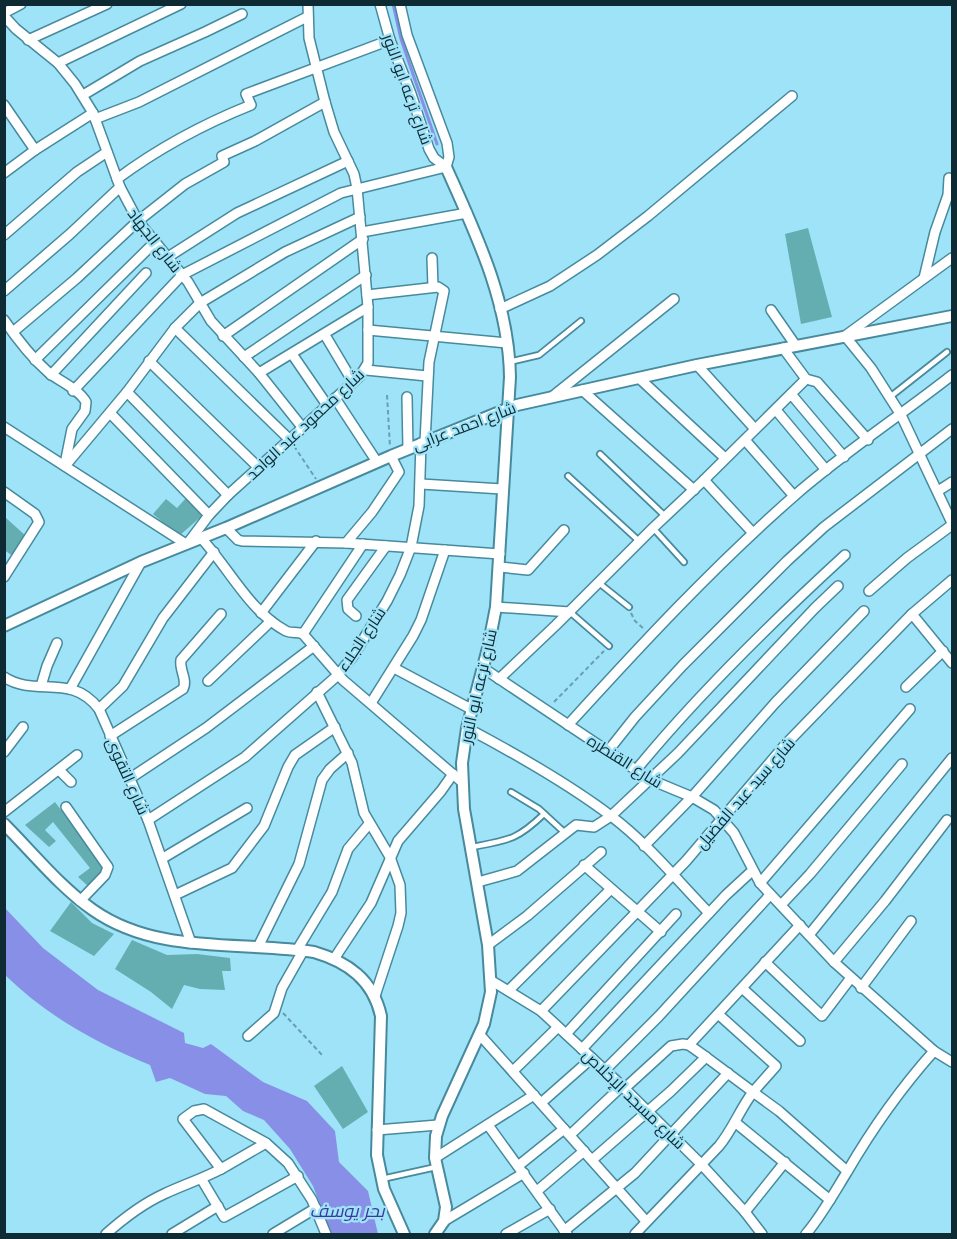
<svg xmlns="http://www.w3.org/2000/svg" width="957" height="1239" font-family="Quicksand,Cairo,sans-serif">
<rect width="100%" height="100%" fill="#9fe3f8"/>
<path fill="#888fe6" d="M 4,907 L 43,948 L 98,990 L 184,1033 L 185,1043 L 203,1048 L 211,1044 L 263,1082 L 307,1101 L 335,1131 L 339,1162 L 368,1191 L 378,1234 L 331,1234 L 313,1186 L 290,1149 L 264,1120 L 243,1111 L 226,1096 L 205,1094 L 170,1078 L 156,1082 L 150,1065 C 96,1043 47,1016 5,975 Z"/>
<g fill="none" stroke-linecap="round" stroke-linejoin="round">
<path stroke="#888fe6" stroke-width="3" d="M 393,4 L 401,39 L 437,144"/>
</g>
<g fill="#64aeb1">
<path d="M 808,228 L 832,317 L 801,324 L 785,234 Z"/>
<path d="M 187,497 L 204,514 L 179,536 L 153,514 L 166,499 L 177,508 Z"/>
<path d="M 6,518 L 26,536 L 13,556 L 4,550 Z"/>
<path d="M 55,802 L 105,869 L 88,886 L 78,877 L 90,868 L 53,822 L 45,830 L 56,841 L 49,847 L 25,825 Z"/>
<path d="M 71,902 L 92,923 L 114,934 L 94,956 L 50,931 Z"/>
<path d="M 132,940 L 167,955 L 197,954 L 230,958 L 231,971 L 222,971 L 225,990 L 200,989 L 184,985 L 172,1009 L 151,992 L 115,969 Z"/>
<path d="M 342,1066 L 368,1112 L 343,1129 L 314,1086 Z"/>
</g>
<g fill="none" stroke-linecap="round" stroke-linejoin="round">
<defs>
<g id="service">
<path d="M 509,362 L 539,355 L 581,321"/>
<path d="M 890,397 L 947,352"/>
<path d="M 600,454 L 665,516"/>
<path d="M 568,476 L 639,541"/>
<path d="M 653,528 L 684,562"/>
<path d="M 599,583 L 629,607"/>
<path d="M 570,612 L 609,646"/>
<path d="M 511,792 L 539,809 L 565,833"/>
<path d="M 472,847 C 509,840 517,840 544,814"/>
<path d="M 382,1179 L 436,1167"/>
</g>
<g id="minor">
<path d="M 380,4 L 390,40 L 411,94 L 429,149 L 434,158 L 446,167"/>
<path d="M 400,4 L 407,35 L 447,143 L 449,157 L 446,167"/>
<path d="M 4,13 L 21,4"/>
<path d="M 4,16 L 16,29 L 58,63 L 75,84 L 93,113 L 120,187 L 138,221 L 188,282 L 211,321 L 259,373 L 302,427"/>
<path d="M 28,40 L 107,4"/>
<path d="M 58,63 L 181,4"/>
<path d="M 83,95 L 140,61 L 205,32 L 242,14"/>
<path d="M 4,105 L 35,150"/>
<path d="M 95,119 L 139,102 L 307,17"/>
<path d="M 4,173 L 35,150 L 93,113"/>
<path d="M 117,179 C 160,147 201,125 251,105 L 246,94 L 390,40"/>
<path d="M 362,232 L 467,213"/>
<path d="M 4,235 L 77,172 L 107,152"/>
<path d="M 168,257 L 237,213 L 348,161"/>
<path d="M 432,258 L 433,287"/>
<path d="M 952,258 L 845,336 L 871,368 L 901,415 L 952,523"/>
<path d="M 924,278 L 935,232 L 948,195 L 949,178"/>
<path d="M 4,291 L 70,234 L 120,187"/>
<path d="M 367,295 L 438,287 L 444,291 L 429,362 L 425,442"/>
<path d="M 500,309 L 550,286 L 597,255 L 648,216 L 792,96"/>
<path d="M 771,310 L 796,346"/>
<path d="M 4,320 C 17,339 31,357 48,372 C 59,381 79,389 86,402 L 85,411 L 72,429 L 65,464"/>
<path d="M 175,328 L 289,439"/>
<path d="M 368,330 L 507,343"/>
<path d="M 13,332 L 77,278 L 138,221 L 185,184 L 224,162 L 222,156 L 255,141 L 325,102"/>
<path d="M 325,335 L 353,382"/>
<path d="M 223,336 L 363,239"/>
<path d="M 783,348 L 806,379 L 817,382 L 868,440"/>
<path d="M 292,354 L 327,405"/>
<path d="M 244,357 L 366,275"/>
<path d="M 35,360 L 155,242"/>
<path d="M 149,361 L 258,467"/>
<path d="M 697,365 L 755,429"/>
<path d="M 366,370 L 427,376"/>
<path d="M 259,373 L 368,307"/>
<path d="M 51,375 L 146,273"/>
<path d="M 639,378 L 725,458"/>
<path d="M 582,390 L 694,490"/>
<path d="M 73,391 L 182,275 L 341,193 L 446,167"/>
<path d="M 127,392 L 228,495"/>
<path d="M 791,394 L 844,457"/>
<path d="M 553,396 L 674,299"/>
<path d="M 407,397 L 408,449"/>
<path d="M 335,398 L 377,462"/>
<path d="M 776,410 L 826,470"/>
<path d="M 110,413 L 209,515"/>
<path d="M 4,427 L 186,544"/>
<path d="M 745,440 L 794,496"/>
<path d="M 65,466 L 127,392 L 175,328 L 200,303 L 285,252 L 360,217"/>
<path d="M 704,480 L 753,533"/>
<path d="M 421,484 L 502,489"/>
<path d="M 938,491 L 952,482"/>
<path d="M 4,492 L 35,514 L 39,522 L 4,577"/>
<path d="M 226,528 L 238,540 L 242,541 L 346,543 L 500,554"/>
<path d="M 201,538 C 229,568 249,611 286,631 C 292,634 297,631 303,634 L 343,680 L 462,782"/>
<path d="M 188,543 L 209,515 L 228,495 L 360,376 L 368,363 L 368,307 L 357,188 L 354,174 L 334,132 L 325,102 L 309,38 L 308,4"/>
<path d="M 346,543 L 372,512 L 399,472 L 391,456"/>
<path d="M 500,567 L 528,570 L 564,530"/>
<path d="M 869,591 L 907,558 L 952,525"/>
<path d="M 496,607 L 570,612"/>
<path d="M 261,613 L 316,541"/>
<path d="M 912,614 L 952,663"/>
<path d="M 356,616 L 348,609 L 347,600 L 386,546"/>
<path d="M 303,634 L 363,544"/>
<path d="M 394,668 L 471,709"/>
<path d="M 483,668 L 651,780 L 692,797 L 714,810 L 734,833 L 760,883 L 834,962 L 934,1051 L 952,1062"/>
<path d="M 4,677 C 36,698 71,672 99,709 L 148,820 L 191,943"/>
<path d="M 499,679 L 556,625 L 653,528 L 704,480 L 806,379"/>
<path d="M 208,681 L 271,621"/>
<path d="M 41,686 L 47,666 L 57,643"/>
<path d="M 906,687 L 943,651"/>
<path d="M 70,689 L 141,562"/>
<path d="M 317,692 L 352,763 L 364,813 L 390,857 L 400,885 L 401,913 L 398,926 L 375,996"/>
<path d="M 371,703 L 413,636 L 421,620 L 445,550"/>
<path d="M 99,709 L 123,686 L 163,618 L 214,552"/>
<path d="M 568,725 C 640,646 712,568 793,497 C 843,453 900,416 952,375"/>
<path d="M 467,728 C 516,754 566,782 611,816 C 647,843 677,880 709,913"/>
<path d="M 110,736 L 183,689 C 188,680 179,670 181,660 L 221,614"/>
<path d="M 608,751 L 635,717 L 683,665 L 787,561 L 824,527 L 952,429"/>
<path d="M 4,752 L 23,727"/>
<path d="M 59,770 L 71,782"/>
<path d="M 636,770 C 699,693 772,622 845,555"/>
<path d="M 129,779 L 206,728 L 314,646"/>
<path d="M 66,807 L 108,867 L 105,875 L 80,901"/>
<path d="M 4,812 L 77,755"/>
<path d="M 148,820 L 245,757 L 338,675 L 353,656 L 387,601 L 400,575 L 411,547 L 419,506 L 421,443"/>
<path d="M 644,846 L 692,797 L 775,703 L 864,611"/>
<path d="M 163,858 L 247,808"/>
<path d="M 584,865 L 661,932"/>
<path d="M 478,882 L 517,871 L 576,825 L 594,827 L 611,816 L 678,753 L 815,608 L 838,586"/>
<path d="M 760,883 L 910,709"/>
<path d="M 175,895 L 232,868 L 264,826 L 288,767 L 295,755 L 335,727"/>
<path d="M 781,905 L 810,874 L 902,764"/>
<path d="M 809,935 L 952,758"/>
<path d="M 488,945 L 527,916 L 601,852"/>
<path d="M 258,947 L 299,864 L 322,780 L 330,769 L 348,753"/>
<path d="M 297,950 L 332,892 L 348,849 L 369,824"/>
<path d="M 334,959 L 371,903 L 398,841 L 441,791 L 453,774"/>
<path d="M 765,962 L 822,1016 L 850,979"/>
<path d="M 834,962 L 885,901 L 947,820"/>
<path d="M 492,981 L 541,1011 L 622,1086 L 702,1165 L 745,1212 L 762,1234"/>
<path d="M 742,988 L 800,1041"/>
<path d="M 861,988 L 911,921"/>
<path d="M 509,990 L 611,889"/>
<path d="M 541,1011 L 686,861 L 785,745 L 912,614 L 952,580"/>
<path d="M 718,1014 L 776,1066 L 753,1092 L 779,1111 L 847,1171"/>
<path d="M 566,1034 L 676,914"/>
<path d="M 480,1035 L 646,1221"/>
<path d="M 248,1036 L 274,1013 L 282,988 L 303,951"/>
<path d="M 689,1045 L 800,925"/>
<path d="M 582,1049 L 726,895 L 752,871"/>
<path d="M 605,1070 L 659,1016 L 770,895"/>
<path d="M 513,1071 L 558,1027"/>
<path d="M 625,1088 L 671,1046 L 683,1044 L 689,1045 L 706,1057 L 753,1092 C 740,1109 733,1129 719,1146 L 635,1234"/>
<path d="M 541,1103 L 592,1058"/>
<path d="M 736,1123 L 830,1200"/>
<path d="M 488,1125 L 567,1234"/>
<path d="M 377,1130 L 438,1125"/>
<path d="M 570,1135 L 622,1086"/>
<path d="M 435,1158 L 534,1095"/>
<path d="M 592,1160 L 671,1091 L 706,1057"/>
<path d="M 518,1166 L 564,1129"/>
<path d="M 221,1169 L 266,1143"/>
<path d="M 202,1180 L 224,1217 L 298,1176"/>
<path d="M 537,1191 L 584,1151"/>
<path d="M 745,1212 L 785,1162"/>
<path d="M 444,1221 L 524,1173"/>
<path d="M 564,1231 L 635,1173 L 728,1073"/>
<path d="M 106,1234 C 124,1218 142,1204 164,1194 C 183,1185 202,1179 221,1169 L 183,1119 L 194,1111 L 204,1109 L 266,1143 L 288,1163 L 312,1200 L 326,1234"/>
<path d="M 172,1234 L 218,1206"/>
<path d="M 273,1234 L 316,1208"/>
<path d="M 506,1234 L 550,1209"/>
<path d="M 806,1234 C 822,1215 834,1193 847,1172 C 872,1129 901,1088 934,1051"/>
</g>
<g id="tertiary">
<path d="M 4,626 L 141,562 L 226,528 L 391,456 L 517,405 L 697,365 L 952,316"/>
<path d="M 4,824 C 33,853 60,887 93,910 C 157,955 240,941 314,952 C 348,962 373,980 381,1016 L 377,1155 L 384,1189 L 404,1234"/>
<path d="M 435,1234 L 444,1221 L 446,1207 L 435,1158 L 436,1136 L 442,1116 L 484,1024 L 491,992 L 488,945 L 464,809 L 462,763 L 467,728 L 488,648 L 496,607 L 510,377 C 509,302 476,234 446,167"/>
</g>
</defs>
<use href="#service" stroke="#478a9d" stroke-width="8"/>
<use href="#minor" stroke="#478a9d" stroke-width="12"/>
<use href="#tertiary" stroke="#478a9d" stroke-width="14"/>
<g stroke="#699faf" stroke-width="2" stroke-dasharray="4.5 3" stroke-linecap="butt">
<path d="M 387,395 L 390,447"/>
<path d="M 294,446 L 316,479"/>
<path d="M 631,613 L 635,621 L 644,629"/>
<path d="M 554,702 L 604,651"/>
<path d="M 283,1013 L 323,1056"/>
</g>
<use href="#service" stroke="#fff" stroke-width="4.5"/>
<use href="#minor" stroke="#fff" stroke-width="9"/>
<use href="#tertiary" stroke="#fff" stroke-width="10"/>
</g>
<g text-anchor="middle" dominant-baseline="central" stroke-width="4.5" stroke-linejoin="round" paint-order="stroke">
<g font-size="16" fill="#0e2a32" stroke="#9fe3f8">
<text transform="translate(408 89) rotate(70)">شارع ترعه ابو النور</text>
<text transform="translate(155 240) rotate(52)">شارع الجهاد</text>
<text transform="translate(305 424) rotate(-43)">شارع محمود عبد الواحد</text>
<text transform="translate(464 426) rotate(-21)">شارع احمد عرابى</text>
<text transform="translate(361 639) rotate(-56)">شارع الجلاء</text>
<text transform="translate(478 686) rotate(-77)">شارع ترعه ابو النور</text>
<text transform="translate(625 761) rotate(32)">شارع القنطره</text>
<text transform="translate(128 776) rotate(66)">شارع التقوى</text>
<text transform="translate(745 793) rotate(-49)">شارع سيد عبد الفضيل</text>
<text transform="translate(634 1099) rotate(44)">شارع مسجد الإخلاص</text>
</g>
<g font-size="18" font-style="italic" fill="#3d389d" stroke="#9fe3f8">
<text x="347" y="1210">بحر يوسف</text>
</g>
</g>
<rect width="957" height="1239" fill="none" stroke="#0e2a32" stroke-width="12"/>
</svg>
